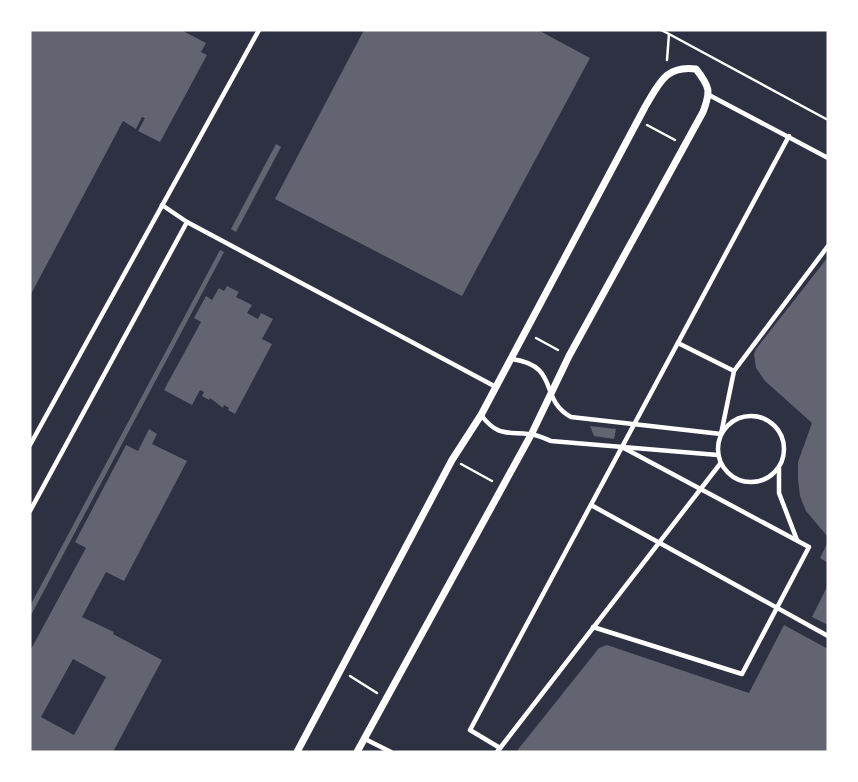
<svg xmlns="http://www.w3.org/2000/svg" width="858" height="782" font-family="Poppins,sans-serif">
<rect width="100%" height="100%" fill="#2d3142"/>
<g fill="#626471" fill-rule="evenodd">
<path d="M 30,30 L 181,30 L 206,43 L 201,52 L 207,55 L 160,142 L 138,131 L 145,118 L 142,117 L 136,129 L 123,121 L 30,296 Z"/>
<path d="M 364,30 L 538,30 L 590,58 L 462,296 L 275,199 Z"/>
<path d="M 276,144 L 281,147 L 236,232 L 231,229 Z"/>
<path d="M 220,250 L 224,252 L 30,617 L 30,606 Z"/>
<path d="M 828,257 L 828,537 L 806,511 L 800,496 L 798,479 L 798,462 L 812,423 L 765,381 L 756,368 L 754,354 L 756,349 Z"/>
<path d="M 227,286 L 239,292 L 236,297 L 252,305 L 247,313 L 258,319 L 261,313 L 273,319 L 262,339 L 272,344 L 235,414 L 228,410 L 229,408 L 224,405 L 223,408 L 210,398 L 209,400 L 202,396 L 204,392 L 200,390 L 192,405 L 164,390 L 201,322 L 194,318 L 206,296 L 212,300 L 219,288 L 224,291 Z"/>
<path d="M 590,426 L 616,429 L 614,439 L 594,436 Z"/>
<path d="M 149,429 L 157,434 L 152,444 L 187,461 L 124,581 L 106,572 L 82,617 L 114,632 L 113,634 L 162,660 L 113,752 L 30,752 L 30,651 L 86,548 L 75,542 L 126,445 L 138,451 ZM 73,659 L 106,677 L 74,735 L 41,717 Z"/>
<path d="M 828,542 L 828,563 L 820,558 Z"/>
<path d="M 828,585 L 828,625 L 812,617 Z"/>
<path d="M 784,625 L 828,649 L 828,752 L 516,752 L 599,648 L 607,645 L 749,693 Z"/>
</g>
<g fill="none" stroke-linecap="round" stroke-linejoin="round">
<g stroke="#fff" stroke-width="2.5">
<path d="M 661,30 L 669,34 L 667,60"/>
<path d="M 669,34 L 828,120"/>
<path d="M 647,125 L 675,140"/>
<path d="M 536,338 L 558,350"/>
<path d="M 461,464 L 492,481"/>
<path d="M 350,676 L 377,693"/>
</g>
<g stroke="#fff" stroke-width="4.5">
<path d="M 709,95 L 828,158"/>
<path d="M 162,205 L 187,222 L 496,387"/>
<path d="M 678,343 L 734,371"/>
<path d="M 512,359 C 561,366 538,399 571,417 L 721,434 L 734,371 L 828,246"/>
<path d="M 481,415 C 497,436 506,432 528,434 C 536,434 544,438 551,441 L 718,455"/>
<circle cx="751" cy="449" r="33"/>
<path d="M 30,445 L 259,30"/>
<path d="M 779,468 L 779,493 L 797,540"/>
<path d="M 591,505 L 828,636"/>
<path d="M 30,511 L 187,222"/>
<path d="M 593,627 L 742,674 L 809,547 L 622,447"/>
<path d="M 365,739 L 391,752"/>
<path d="M 500,748 L 470,730 L 789,136"/>
<path d="M 497,752 L 720,464"/>
</g>
<path stroke="#fff" stroke-width="7" d="M 297,752 L 452,460 L 481,415 L 645,107 C 659,84 665,65 696,69 C 710,87 711,91 703,112 L 569,356 L 532,433 L 357,752"/>
</g>
<rect width="858" height="782" fill="none" stroke="#ffffff" stroke-width="63"/>
</svg>
